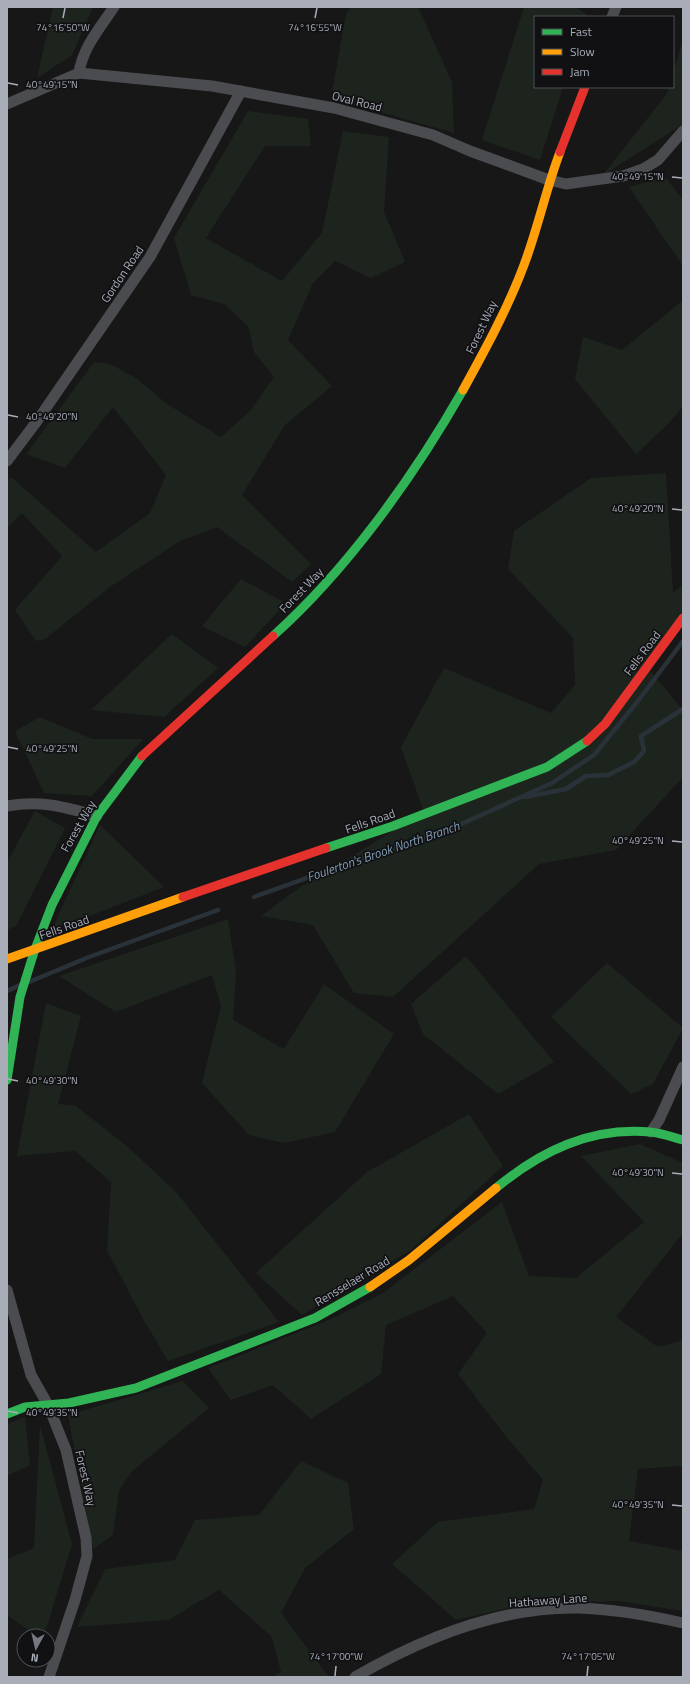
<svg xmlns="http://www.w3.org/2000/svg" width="690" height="1684" font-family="'Titillium Web',sans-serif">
<rect width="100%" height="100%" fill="#171717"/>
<g fill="#1d241e">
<path d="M 53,7 L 93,7 L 72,55 L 37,78 Z"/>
<path d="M 351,7 L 418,7 L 452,82 L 454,133 L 331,98 L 346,14 Z"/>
<path d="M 524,7 L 575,7 L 587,14 L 586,17 L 535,17 L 535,87 L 563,87 L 540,160 L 482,140 Z"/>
<path d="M 683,40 L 683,124 L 602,176 L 666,95 L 669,87 L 673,87 L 673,73 Z"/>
<path d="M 248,111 L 308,119 L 311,146 L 265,146 L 206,238 L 282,281 L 322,233 L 343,131 L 389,137 L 384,212 L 405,262 L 371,278 L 335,261 L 313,283 L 288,340 L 332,386 L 285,425 L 242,495 L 311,564 L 292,582 L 217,527 L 180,541 L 110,587 L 45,639 L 36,641 L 15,610 L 62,556 L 22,513 L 7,528 L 7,482 L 11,477 L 96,552 L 150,513 L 166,475 L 113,407 L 65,468 L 26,454 L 94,362 L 110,364 L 136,378 L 167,404 L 221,437 L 250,411 L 274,377 L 254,352 L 248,326 L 224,304 L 191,295 L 174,238 Z"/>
<path d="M 665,177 L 683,200 L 683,266 L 629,187 Z"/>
<path d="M 681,302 L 683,305 L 683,406 L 669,423 L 636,454 L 575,379 L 583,337 L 622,350 Z"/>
<path d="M 666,473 L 673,593 L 683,585 L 683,618 L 646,666 L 683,710 L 683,777 L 616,850 L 539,864 L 393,997 L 354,993 L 313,925 L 261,916 L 299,888 L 424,812 L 401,747 L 444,668 L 551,713 L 575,685 L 573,638 L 508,569 L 514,531 L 591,478 Z"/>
<path d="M 241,579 L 286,603 L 245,647 L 202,626 Z"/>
<path d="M 172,634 L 218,668 L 164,717 L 91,710 Z"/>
<path d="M 40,717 L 92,739 L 143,739 L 92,796 L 44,793 L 15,731 Z"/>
<path d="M 35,811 L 65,828 L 16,926 L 7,930 L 7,862 Z"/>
<path d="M 100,825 L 164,887 L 51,931 Z"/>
<path d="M 228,919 L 236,972 L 233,1020 L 284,1049 L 324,984 L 394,1034 L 335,1132 L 284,1143 L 249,1135 L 202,1083 L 221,1006 L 212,975 L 116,1012 L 59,976 Z"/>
<path d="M 466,956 L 554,1062 L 498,1094 L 423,1034 L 411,1004 Z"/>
<path d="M 607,963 L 683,1028 L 653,1084 L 631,1094 L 551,1017 Z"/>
<path d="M 46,1003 L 81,1016 L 58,1104 L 76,1106 L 128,1147 L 176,1192 L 279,1322 L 168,1361 L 142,1317 L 107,1250 L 111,1182 L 75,1151 L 17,1156 Z"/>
<path d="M 469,1114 L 503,1166 L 411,1250 L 302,1315 L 256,1273 L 367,1172 Z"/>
<path d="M 640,1144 L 683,1163 L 683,1233 L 616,1317 L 658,1347 L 683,1340 L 683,1466 L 638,1469 L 629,1541 L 683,1551 L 683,1611 L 619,1601 L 530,1603 L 456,1620 L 392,1564 L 438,1522 L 534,1509 L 543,1480 L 504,1434 L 458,1374 L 487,1333 L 453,1296 L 386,1325 L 381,1374 L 311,1419 L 273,1385 L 231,1400 L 208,1368 L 331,1319 L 383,1293 L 502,1202 L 529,1276 L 576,1278 L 644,1222 L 581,1156 Z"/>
<path d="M 183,1381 L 209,1408 L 131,1472 L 119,1491 L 113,1535 L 93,1549 L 68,1415 Z"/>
<path d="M 25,1417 L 30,1465 L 7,1476 L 7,1424 Z"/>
<path d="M 40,1425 L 72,1544 L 44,1636 L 37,1636 L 7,1615 L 7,1559 L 34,1548 Z"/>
<path d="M 301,1461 L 348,1483 L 354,1529 L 305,1568 L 281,1613 L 329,1677 L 271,1677 L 281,1672 L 272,1637 L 219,1590 L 168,1620 L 77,1627 L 105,1569 L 175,1560 L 195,1520 L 259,1515 Z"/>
</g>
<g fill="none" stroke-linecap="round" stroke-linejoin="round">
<g stroke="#2a3239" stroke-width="4.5">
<path d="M 525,797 L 566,789 L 586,776 L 608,775 L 634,762 L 644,751 L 641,736 L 683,709"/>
<path d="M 254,897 L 393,847 L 437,835 L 552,783 L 594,755 L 638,701 L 683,641"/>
<path d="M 29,982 L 89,957 L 218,910"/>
<path d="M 7,991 L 20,985"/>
</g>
<g stroke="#4b4c50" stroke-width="11">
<path d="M 612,17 L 616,7"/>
<path d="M 79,73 C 83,47 100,28 114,7"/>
<path d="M 7,104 L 79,73 L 212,86 L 334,108 L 433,135 L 470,151 L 549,180 L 566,184 L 623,176 L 643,169 L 658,160 L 683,131"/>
<path d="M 7,461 L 37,421 L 150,257 L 241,91"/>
<path d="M 7,806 C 42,800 64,807 97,816"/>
<path d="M 651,1132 L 659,1120 L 683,1067"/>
<path d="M 7,1290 L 31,1375 L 48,1405 L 66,1450 L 86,1538 L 87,1556 L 75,1600 L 49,1677"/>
<path d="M 355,1677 C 421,1639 500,1607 577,1608 C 613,1609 648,1615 683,1623"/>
</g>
<g stroke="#30b455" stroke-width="9">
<path d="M 273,636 C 347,570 414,476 463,390"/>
<path d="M 326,848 L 393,826 L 547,767 L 587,741"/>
<path d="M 7,1080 L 20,997 L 35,949 L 52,905 L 97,816 L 142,756"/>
<path d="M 496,1188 C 541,1151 590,1127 650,1132 C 661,1133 672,1137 683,1140"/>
<path d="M 7,1414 L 25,1407 L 69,1403 L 136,1388 L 315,1318 L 370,1287"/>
</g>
<g stroke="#ff9f0a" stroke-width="9">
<path d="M 463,390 C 485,350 508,308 524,265 C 538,228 546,189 560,152"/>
<path d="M 7,959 L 183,897"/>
<path d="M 370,1287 L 409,1260 L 496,1188"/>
</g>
<g stroke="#e5322d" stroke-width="9">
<path d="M 560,152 L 585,87"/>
<path d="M 587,741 L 605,724 L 683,618"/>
<path d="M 142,756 L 273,636"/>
<path d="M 183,897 L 326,848"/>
</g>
</g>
<path fill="none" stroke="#a8adb8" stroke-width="1.5" d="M 63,18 L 65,8M 315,18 L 317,8M 8,83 L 18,85M 672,177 L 682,178M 8,415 L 18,417M 672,509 L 682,510M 8,747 L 18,749M 672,841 L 682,842M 8,1079 L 18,1081M 672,1173 L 682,1174M 8,1411 L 18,1413M 672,1505 L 682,1506M 335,1676 L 336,1666M 587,1676 L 588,1666"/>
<g text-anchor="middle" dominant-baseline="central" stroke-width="3.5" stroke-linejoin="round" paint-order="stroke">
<g font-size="12" fill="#a8adb8" stroke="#111113">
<text transform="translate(357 101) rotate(14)">Oval Road</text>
<text transform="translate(122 274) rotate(-56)">Gordon Road</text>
<text transform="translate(481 327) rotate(-65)">Forest Way</text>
<text transform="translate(301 590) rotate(-46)">Forest Way</text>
<text transform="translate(642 653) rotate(-53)">Fells Road</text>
<text transform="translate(370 821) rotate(-19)">Fells Road</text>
<text transform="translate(78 826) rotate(-60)">Forest Way</text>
<text transform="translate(64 927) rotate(-19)">Fells Road</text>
<text transform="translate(352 1281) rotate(-31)">Rensselaer Road</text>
<text transform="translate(86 1478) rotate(77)">Forest Way</text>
<text transform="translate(548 1600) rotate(-4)">Hathaway Lane</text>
</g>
<g font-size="13" font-style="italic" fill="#7f9bb3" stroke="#111113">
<text transform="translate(383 851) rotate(-19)">Foulerton's Brook North Branch</text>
</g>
</g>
<g font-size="10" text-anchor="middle" fill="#a8adb8" stroke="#111113" stroke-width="3.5" stroke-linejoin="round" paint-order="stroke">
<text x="63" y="31">74°16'50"W</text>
<text x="315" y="31">74°16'55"W</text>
<text x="52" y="88">40°49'15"N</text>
<text x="638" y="180">40°49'15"N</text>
<text x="52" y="420">40°49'20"N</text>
<text x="638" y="512">40°49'20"N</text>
<text x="52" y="752">40°49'25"N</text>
<text x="638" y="844">40°49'25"N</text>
<text x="52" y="1084">40°49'30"N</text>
<text x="638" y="1176">40°49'30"N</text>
<text x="52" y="1416">40°49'35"N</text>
<text x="638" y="1508">40°49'35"N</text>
<text x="336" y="1660">74°17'00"W</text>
<text x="588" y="1660">74°17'05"W</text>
</g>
<rect width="690" height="1684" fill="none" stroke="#a8adb8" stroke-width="16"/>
<rect x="534" y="16" width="140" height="72" fill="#111113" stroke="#4d4f55"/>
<rect x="542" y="29" width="20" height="6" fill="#30b455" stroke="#4d4f55"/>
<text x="570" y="36" font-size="12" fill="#a8adb8">Fast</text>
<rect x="542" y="49" width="20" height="6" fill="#ff9f0a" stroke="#4d4f55"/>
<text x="570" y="56" font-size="12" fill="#a8adb8">Slow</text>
<rect x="542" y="69" width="20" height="6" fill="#e5322d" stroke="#4d4f55"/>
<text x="570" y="76" font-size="12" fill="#a8adb8">Jam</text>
<g transform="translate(36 1648) rotate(188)"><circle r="19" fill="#111113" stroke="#4d4f55"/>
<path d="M0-3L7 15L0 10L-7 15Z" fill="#757880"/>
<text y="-6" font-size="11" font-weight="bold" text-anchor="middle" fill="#a8adb8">N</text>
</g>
</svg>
